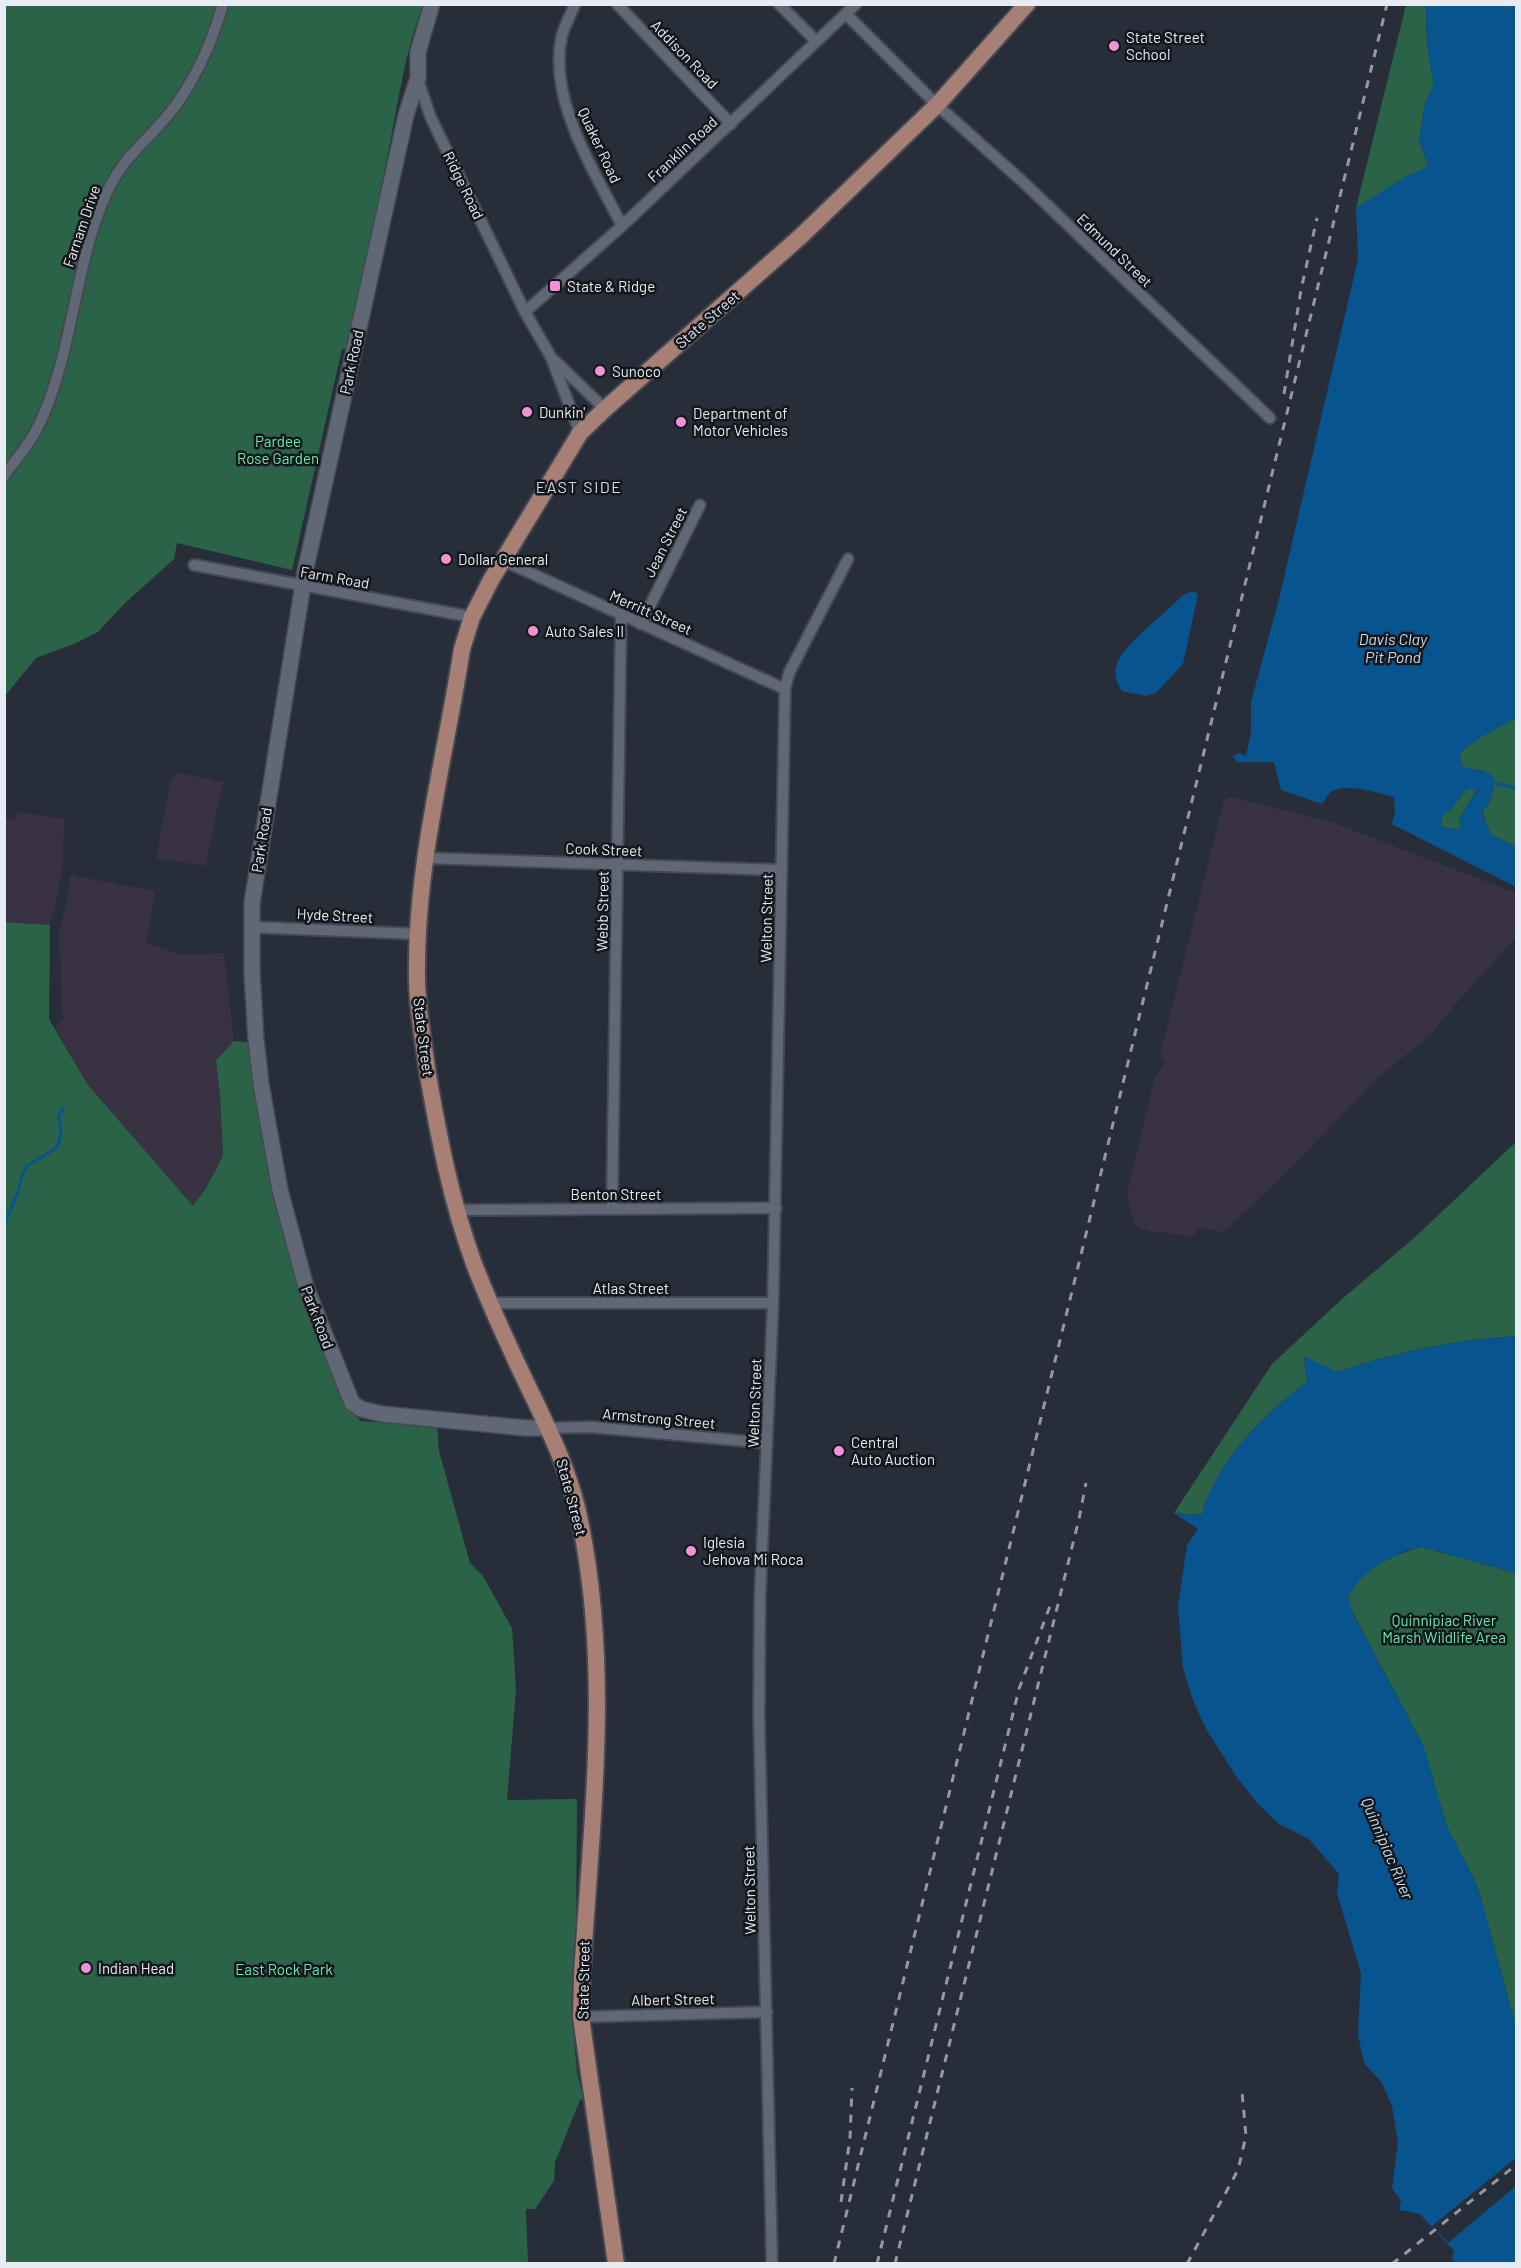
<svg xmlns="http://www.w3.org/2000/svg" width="1521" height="2268" font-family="Barlow,sans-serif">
<rect width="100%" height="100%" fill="#282e39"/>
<g fill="#393242">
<path d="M 179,773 L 223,782 L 205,866 L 156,858 L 171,779 Z"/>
<path d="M 1230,797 L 1334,823 L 1516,893 L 1516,938 L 1472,985 L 1428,1037 L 1378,1077 L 1285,1174 L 1224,1232 L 1198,1228 L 1193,1236 L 1148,1231 L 1140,1229 L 1134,1224 L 1127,1194 L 1154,1080 L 1166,1061 L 1160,1055 L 1224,800 Z"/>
<path d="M 18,812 L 64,819 L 63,857 L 59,890 L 50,925 L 5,922 L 4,819 L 16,820 Z"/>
<path d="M 70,875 L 155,891 L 146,943 L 182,955 L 224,953 L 234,1041 L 216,1060 L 220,1095 L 223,1156 L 206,1188 L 193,1206 L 88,1085 L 55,1027 L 65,1019 L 62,1013 L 59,931 L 67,902 Z"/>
</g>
<g fill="#2a6347">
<path d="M 4,5 L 423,5 C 406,49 399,96 390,143 C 376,212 363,281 347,349 L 342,349 L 292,570 L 177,543 L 174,559 L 125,603 L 98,632 L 74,644 L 36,658 L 5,696 Z"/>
<path d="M 1406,5 L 1426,5 L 1427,44 L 1434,85 L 1425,103 L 1419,140 L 1428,164 L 1424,169 L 1407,176 L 1356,208 Z"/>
<path d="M 1516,718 L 1516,847 L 1490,834 L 1482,811 C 1493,801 1493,792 1494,777 L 1483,771 L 1463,767 L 1459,753 L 1482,736 Z"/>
<path d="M 1477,789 L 1459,819 L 1461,830 L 1441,827 L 1442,816 L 1453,807 L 1465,790 Z"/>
<path d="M 4,922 L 50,925 L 49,1019 L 88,1085 L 193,1206 L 206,1188 L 223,1156 L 220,1095 L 216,1060 L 234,1041 L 254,1043 L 267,1166 L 306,1294 L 334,1378 L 360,1421 L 437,1426 L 439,1451 L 470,1563 L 483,1576 L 512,1628 L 516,1690 L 507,1800 L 577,1799 L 576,1932 L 571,2007 L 577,2072 L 583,2099 L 580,2100 L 555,2162 L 554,2181 L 535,2209 L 526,2209 L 528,2263 L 5,2263 Z"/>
<path d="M 1516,1142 L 1516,1336 C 1453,1340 1397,1352 1337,1372 L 1304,1357 L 1307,1382 C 1263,1415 1217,1460 1202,1515 L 1174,1513 L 1272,1364 L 1342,1299 L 1414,1238 Z"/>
<path d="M 1422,1547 L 1516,1573 L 1516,2028 L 1481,1898 L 1475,1881 L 1447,1827 L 1423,1745 L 1348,1604 C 1345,1575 1399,1552 1422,1547 Z"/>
</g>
<g fill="#08548f" fill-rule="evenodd">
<path d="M 1426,5 L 1516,5 L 1516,718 L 1482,736 L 1459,753 L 1463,767 L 1483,771 L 1494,777 C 1493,792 1493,800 1482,812 L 1490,834 L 1516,847 L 1516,887 L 1392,824 L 1395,811 L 1394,797 C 1380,793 1344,782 1331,792 C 1328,794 1325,800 1322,804 L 1281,790 L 1274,762 L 1238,762 L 1232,756 L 1239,753 L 1246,756 L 1251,731 L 1251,702 L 1279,599 L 1358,259 L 1356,208 L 1407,176 L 1424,169 L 1428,164 L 1419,140 L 1425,103 L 1434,85 L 1427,44 ZM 1465,790 L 1477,790 L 1459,819 L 1461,830 L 1441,827 L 1442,816 L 1453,807 Z"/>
<path d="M 1193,591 L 1198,594 L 1183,664 L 1156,693 L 1146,696 L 1122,691 C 1116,682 1114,674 1117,664 C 1122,645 1168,612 1183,595 Z"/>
<path d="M 1516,1336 L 1516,1573 L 1422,1547 L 1405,1551 L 1376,1566 L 1360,1579 L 1348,1597 L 1354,1616 L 1423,1745 L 1447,1827 L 1475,1881 L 1481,1898 L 1516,2028 L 1516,2157 L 1511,2162 L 1516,2169 L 1516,2263 L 1455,2263 L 1452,2258 L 1454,2251 L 1420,2214 L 1399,2210 L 1401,2201 L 1392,2188 L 1398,2142 L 1392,2106 L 1382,2083 L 1364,2063 L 1358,2035 L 1361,1973 L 1337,1893 L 1339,1874 L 1309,1839 L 1279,1824 L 1257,1803 L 1236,1776 L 1206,1729 L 1193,1700 L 1183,1668 L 1178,1606 L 1187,1545 L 1198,1529 L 1174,1513 L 1202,1515 C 1217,1460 1263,1415 1307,1382 L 1304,1356 L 1337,1372 C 1397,1352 1453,1340 1516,1336 Z"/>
</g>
<path fill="#282e39" d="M 1511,2162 L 1516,2169 L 1516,2186 L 1448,2243 L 1432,2226 Z"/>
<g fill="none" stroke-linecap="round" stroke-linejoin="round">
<g stroke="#08548f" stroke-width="3">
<path d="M 1494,783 L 1516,788"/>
<path d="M 4,1225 L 18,1192 L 22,1175 L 27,1166 L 56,1148 L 59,1142 L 61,1130 L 58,1116 L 64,1108"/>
</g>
<defs>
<g id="street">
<path d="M 575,4 C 571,14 565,25 562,35 C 547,99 594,170 622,226"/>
<path d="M 617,4 L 731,124"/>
<path d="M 779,4 L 816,41"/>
<path d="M 846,14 L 937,105 L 1022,181 L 1270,418"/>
<path d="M 418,80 L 431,118 L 525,312 L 551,357 L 580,433"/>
<path d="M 525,312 L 622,226 L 856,4"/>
<path d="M 555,361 L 605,409"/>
<path d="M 4,476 C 16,459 29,445 38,427 C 74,353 73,267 107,192 C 123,157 146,142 169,114 C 194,83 212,42 223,4"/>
<path d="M 504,561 L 785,689"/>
<path d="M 194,565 L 472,617"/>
<path d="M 641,624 L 700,505"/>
<path d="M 426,858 L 782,870"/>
<path d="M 251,927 L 418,934"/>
<path d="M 612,1208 L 621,615"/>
<path d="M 457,1210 L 776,1208"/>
<path d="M 490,1303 L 773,1303"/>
<path d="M 548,1428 L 591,1427 L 767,1443"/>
<path d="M 581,2017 L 767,2012"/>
<path d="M 772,2264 L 759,1715 L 760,1595 L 773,1303 L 785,689 L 789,673 L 848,559"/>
</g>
<path id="secondary" d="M 432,4 L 418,52 L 418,78 L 406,115 L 305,572 L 252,903 L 252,973 L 256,1040 L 261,1084 L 280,1190 L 306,1287 L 352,1403 L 361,1409 L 382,1414 L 525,1428 L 548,1428"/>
<path id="primary" d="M 616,2264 L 581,2017 L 582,1975 C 591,1825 611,1675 581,1526 C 571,1472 548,1428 525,1380 C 506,1340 488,1301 473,1261 C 451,1200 439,1138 428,1075 C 423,1039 416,1002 417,966 C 417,860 446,753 462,649 L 472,617 L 491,580 L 580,433 L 605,409 L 800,237 L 937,105 L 1027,4"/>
</defs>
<use href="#street" stroke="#444953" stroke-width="14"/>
<use href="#secondary" stroke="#444953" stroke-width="18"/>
<use href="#primary" stroke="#444953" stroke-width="20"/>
<use href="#street" stroke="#616875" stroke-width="10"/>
<use href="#secondary" stroke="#616875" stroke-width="15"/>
<use href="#primary" stroke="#a77f74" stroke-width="16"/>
<g stroke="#9398a2" stroke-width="3" stroke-dasharray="8 8" stroke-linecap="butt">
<path d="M 1284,394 L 1301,290 L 1317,218"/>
<path d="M 841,2202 L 850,2138 L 852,2088"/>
<path d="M 834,2264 L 1387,4"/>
<path d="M 877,2264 L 1019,1689 L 1050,1606"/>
<path d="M 895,2264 L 1079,1519 L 1086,1483"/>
<path d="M 1187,2264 L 1238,2170 L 1246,2136 L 1242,2092"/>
<path d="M 1392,2264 L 1516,2165"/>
</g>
</g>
<g fill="#f291d6" stroke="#13161b" stroke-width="2">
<circle cx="1114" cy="46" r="6"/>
<rect x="549" y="280" width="12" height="12" rx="3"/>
<circle cx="600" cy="371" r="6"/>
<circle cx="527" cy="412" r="6"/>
<circle cx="681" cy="422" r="6"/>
<circle cx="446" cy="559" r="6"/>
<circle cx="533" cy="631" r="6"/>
<circle cx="839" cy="1451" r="6"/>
<circle cx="691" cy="1551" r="6"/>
<circle cx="86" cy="1968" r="6"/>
</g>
<g text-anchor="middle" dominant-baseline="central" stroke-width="5" stroke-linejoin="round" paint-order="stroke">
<g font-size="15" fill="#e7ebf3" stroke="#13161b" text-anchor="start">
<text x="1126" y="37">State Street<tspan x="1126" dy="17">School</tspan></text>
<text x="567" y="286">State &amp; Ridge</text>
<text x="612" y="371">Sunoco</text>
<text x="539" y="412">Dunkin'</text>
<text x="693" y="413">Department of<tspan x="693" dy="17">Motor Vehicles</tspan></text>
<text x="458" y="559">Dollar General</text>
<text x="545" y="631">Auto Sales II</text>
<text x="851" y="1442">Central<tspan x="851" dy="17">Auto Auction</tspan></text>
<text x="703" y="1542">Iglesia<tspan x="703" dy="17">Jehova Mi Roca</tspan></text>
<text x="98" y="1968">Indian Head</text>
</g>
<g font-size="15" fill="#e7ebf3" stroke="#13161b">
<text transform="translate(685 54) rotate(46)">Addison Road</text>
<text transform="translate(600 145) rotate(65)">Quaker Road</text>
<text transform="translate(682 149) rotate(-43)">Franklin Road</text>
<text transform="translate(464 185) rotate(64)">Ridge Road</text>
<text transform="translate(81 226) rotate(-71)">Farnam Drive</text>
<text transform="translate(1115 250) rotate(44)">Edmund Street</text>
<text transform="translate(707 319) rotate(-41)">State Street</text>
<text transform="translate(351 362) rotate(-78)">Park Road</text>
<text transform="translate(665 542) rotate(-63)">Jean Street</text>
<text transform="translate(335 577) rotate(10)">Farm Road</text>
<text transform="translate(651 612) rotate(24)">Merritt Street</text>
<text transform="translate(261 840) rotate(-81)">Park Road</text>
<text transform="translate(604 849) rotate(2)">Cook Street</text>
<text transform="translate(602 911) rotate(-89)">Webb Street</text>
<text transform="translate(335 915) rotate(3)">Hyde Street</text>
<text transform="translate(766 918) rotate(-89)">Welton Street</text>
<text transform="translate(424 1037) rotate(83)">State Street</text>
<text x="616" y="1194">Benton Street</text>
<text x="631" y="1288">Atlas Street</text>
<text transform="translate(318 1317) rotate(69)">Park Road</text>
<text transform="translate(754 1403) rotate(-88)">Welton Street</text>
<text transform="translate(659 1418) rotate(5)">Armstrong Street</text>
<text transform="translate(572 1497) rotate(75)">State Street</text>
<text transform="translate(749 1890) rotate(-91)">Welton Street</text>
<text transform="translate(583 1980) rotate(-89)">State Street</text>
<text transform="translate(673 1999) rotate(-1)">Albert Street</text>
</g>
<g font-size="15" fill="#66eaab" stroke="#13161b">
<text x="278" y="441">Pardee<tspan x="278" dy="17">Rose Garden</tspan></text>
<text x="1444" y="1620">Quinnipiac River<tspan x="1444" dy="17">Marsh Wildlife Area</tspan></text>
<text x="284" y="1969">East Rock Park</text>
</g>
<g font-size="16" letter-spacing="1.5" fill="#d1dae9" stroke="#13161b">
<text x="579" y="486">EAST SIDE</text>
</g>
<g font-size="16" font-style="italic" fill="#cbdbec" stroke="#13161b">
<text x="1393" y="638">Davis Clay<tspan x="1393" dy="18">Pit Pond</tspan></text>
<text transform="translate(1388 1848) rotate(67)">Quinnipiac River</text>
</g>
</g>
<rect width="1521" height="2268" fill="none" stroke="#e7ebf3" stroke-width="12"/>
</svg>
